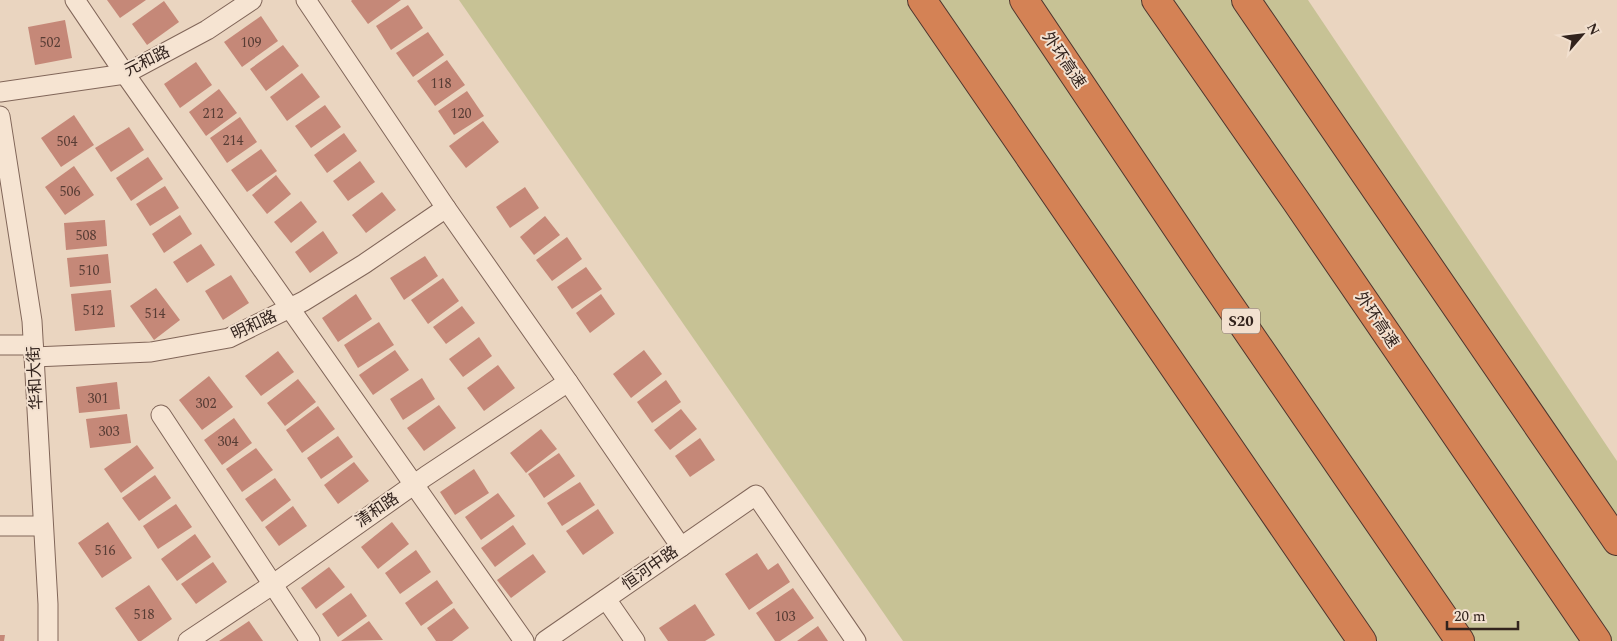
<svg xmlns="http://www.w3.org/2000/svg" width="1617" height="641" font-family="Spectral,'Noto Sans SC',serif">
<rect width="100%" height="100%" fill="#ead5c0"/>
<path fill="#c7c295" d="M 459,0 L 1308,0 L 1617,461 L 1617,641 L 903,641 Z"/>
<g fill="#c58878">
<path d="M 107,0 L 146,0 L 120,18 Z"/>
<path d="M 352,0 L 401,0 L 368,24 L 351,1 Z"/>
<path d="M 164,1 L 179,22 L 147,45 L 132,24 Z"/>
<path d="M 408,5 L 423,28 L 391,50 L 376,26 Z"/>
<path d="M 261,16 L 278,41 L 242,67 L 224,42 Z"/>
<path d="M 65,20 L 72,58 L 35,65 L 28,27 Z"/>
<path d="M 428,32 L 444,55 L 413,77 L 396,53 Z"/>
<path d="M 283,45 L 299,66 L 266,91 L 250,69 Z"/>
<path d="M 447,60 L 465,85 L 435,106 L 417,81 Z"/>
<path d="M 196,62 L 212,85 L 180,108 L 164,84 Z"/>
<path d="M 302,73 L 320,97 L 287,121 L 270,97 Z"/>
<path d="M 219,89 L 237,113 L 206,136 L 189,112 Z"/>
<path d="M 467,91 L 484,116 L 454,135 L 438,111 Z"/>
<path d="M 325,105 L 341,127 L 311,148 L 295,126 Z"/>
<path d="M 74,115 L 94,145 L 61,167 L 41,138 Z"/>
<path d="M 240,117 L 257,142 L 227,163 L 210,138 Z"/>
<path d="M 483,121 L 499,142 L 466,168 L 449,146 Z"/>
<path d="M 129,127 L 144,150 L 111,172 L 95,148 Z"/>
<path d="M 344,133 L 357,151 L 327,173 L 314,155 Z"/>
<path d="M 261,149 L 277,171 L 247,192 L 231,170 Z"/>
<path d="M 148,157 L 163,179 L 131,201 L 116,178 Z"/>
<path d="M 360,161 L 375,182 L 348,201 L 333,181 Z"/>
<path d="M 74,166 L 94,195 L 65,215 L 45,187 Z"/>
<path d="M 276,175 L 291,194 L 267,214 L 252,195 Z"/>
<path d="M 165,186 L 179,208 L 150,226 L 136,204 Z"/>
<path d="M 525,187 L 539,208 L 510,228 L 496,207 Z"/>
<path d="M 382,192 L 396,210 L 366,233 L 352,215 Z"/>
<path d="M 301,201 L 317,222 L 291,243 L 274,222 Z"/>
<path d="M 180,215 L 192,234 L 164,253 L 152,234 Z"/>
<path d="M 545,216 L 560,235 L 534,255 L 520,237 Z"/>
<path d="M 105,220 L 107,246 L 66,250 L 64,223 Z"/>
<path d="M 323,231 L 338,253 L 310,273 L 295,252 Z"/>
<path d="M 567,237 L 582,259 L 552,281 L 536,260 Z"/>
<path d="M 201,244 L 215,265 L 187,283 L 173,262 Z"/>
<path d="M 108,254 L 111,283 L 70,287 L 67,258 Z"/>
<path d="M 425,256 L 438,276 L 404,300 L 390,278 Z"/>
<path d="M 586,267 L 602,289 L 572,309 L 557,287 Z"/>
<path d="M 231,275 L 249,303 L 223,320 L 205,291 Z"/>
<path d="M 443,278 L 459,301 L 428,324 L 411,300 Z"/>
<path d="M 156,288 L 180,320 L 154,340 L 130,306 Z"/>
<path d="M 111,290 L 115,327 L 75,331 L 71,294 Z"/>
<path d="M 356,294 L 372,319 L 338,342 L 322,318 Z"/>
<path d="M 601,294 L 615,314 L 590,333 L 576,313 Z"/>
<path d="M 462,306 L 475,323 L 446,344 L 433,327 Z"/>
<path d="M 379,322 L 394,345 L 358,368 L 344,345 Z"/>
<path d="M 479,337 L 492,356 L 463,377 L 449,359 Z"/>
<path d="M 395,350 L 409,370 L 373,395 L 359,375 Z"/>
<path d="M 644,350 L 662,374 L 631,398 L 613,374 Z"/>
<path d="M 278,351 L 294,372 L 261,396 L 245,376 Z"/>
<path d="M 498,365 L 515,388 L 484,411 L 467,388 Z"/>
<path d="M 209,376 L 233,407 L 202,430 L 179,400 Z"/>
<path d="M 422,378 L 435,399 L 403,420 L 390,399 Z"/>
<path d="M 298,379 L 316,402 L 285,426 L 267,403 Z"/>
<path d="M 666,380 L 681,402 L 652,423 L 637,402 Z"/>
<path d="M 117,382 L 120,409 L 79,413 L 76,387 Z"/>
<path d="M 439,405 L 456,428 L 424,451 L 407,428 Z"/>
<path d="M 318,406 L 335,429 L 302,453 L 286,430 Z"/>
<path d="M 681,409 L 697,429 L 670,450 L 654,430 Z"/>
<path d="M 127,414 L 131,443 L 90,448 L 86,419 Z"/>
<path d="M 234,418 L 252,443 L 222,465 L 204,440 Z"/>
<path d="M 541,429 L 557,449 L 526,473 L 510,453 Z"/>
<path d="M 338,436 L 353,457 L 321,479 L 307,458 Z"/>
<path d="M 700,438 L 715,460 L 690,477 L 675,456 Z"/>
<path d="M 137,445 L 154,468 L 121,493 L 104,469 Z"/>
<path d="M 256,448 L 273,470 L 242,492 L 226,469 Z"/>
<path d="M 559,453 L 575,476 L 544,498 L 528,474 Z"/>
<path d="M 354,462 L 369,481 L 338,504 L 324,485 Z"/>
<path d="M 474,469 L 489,493 L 455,515 L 440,492 Z"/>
<path d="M 155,475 L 171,498 L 139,521 L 122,498 Z"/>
<path d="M 275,478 L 291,500 L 262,522 L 245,499 Z"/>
<path d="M 580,482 L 595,505 L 562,526 L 547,503 Z"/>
<path d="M 498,493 L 515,516 L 481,540 L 465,517 Z"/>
<path d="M 176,504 L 192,527 L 158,549 L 143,526 Z"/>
<path d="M 293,506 L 307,526 L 279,546 L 265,527 Z"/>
<path d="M 598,509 L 614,533 L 583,555 L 566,531 Z"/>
<path d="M 108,522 L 132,558 L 102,578 L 78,543 Z"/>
<path d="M 392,522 L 409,544 L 378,569 L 361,547 Z"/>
<path d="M 513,525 L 526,544 L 495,567 L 481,548 Z"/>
<path d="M 195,534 L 211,557 L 177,581 L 161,559 Z"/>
<path d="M 416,550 L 431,572 L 400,594 L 385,573 Z"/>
<path d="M 757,553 L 768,570 L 778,563 L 790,582 L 749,610 L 725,574 Z"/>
<path d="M 533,554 L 546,572 L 511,598 L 497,580 Z"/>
<path d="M 213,562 L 227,582 L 196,604 L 181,584 Z"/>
<path d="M 329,567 L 345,587 L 316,609 L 301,588 Z"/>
<path d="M 437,580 L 453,603 L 421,626 L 405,603 Z"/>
<path d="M 149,585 L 172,619 L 141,641 L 138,641 L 115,608 Z"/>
<path d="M 793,588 L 814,618 L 780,641 L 775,641 L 756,613 Z"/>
<path d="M 351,593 L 367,616 L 338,637 L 322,614 Z"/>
<path d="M 695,604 L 715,635 L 705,641 L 668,641 L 659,628 Z"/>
<path d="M 454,608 L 469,628 L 452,641 L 436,641 L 427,628 Z"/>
<path d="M 249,621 L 263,641 L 219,641 Z"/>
<path d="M 369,621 L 383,640 L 341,641 Z"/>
<path d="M 818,626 L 828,641 L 797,641 Z"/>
<path d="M 0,635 L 5,635 L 4,641 L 0,641 Z"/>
</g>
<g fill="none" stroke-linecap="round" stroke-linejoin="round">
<defs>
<g id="street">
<path d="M 75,0 L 125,74 L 524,641"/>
<path d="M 306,0 L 446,208 L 568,382 L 681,547"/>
<path d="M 0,92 L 125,74 L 207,30 L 252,0"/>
<path d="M 0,116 L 32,321 L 48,604 L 48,641"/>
<path d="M 0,345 L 33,345"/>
<path d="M 34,357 L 151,352 L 229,338 L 304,301 L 364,264 L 446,208"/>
<path d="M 161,415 L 310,641"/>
<path d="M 0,526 L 43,526"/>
<path d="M 606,599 L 635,641"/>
<path d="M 188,641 L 272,585 L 426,476 L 568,382"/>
<path d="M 545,641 L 756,495 L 856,641"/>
</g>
<g id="highway">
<path d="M 922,0 L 1362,641"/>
<path d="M 1024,0 L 1202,265 L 1460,641"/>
<path d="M 1156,0 L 1296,201 L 1597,641"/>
<path d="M 1246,0 L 1617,541"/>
</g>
</defs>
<use href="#street" stroke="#816659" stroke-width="21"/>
<use href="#highway" stroke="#4f362e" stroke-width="30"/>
<use href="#street" stroke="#f6e4d2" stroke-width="19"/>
<use href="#highway" stroke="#d48255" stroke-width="28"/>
</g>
<g text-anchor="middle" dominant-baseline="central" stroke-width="4" stroke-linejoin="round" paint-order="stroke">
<g font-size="14" fill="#573c34">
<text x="50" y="42">502</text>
<text x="251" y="42">109</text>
<text x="441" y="83">118</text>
<text x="213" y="113">212</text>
<text x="461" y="113">120</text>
<text x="233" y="140">214</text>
<text x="67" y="141">504</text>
<text x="70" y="191">506</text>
<text x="86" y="235">508</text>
<text x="89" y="270">510</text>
<text x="93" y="310">512</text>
<text x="155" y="313">514</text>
<text x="98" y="398">301</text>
<text x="206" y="403">302</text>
<text x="109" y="431">303</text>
<text x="228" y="441">304</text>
<text x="105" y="550">516</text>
<text x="144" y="614">518</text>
<text x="785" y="616">103</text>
</g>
<rect fill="#f2e0cf" stroke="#6c5c52" stroke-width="1" x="1222" y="308.5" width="38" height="25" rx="4"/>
<g font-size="15" font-weight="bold" fill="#32231d">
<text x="1241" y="321">S20</text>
</g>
<g font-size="16" fill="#32231d" stroke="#f2e0cf">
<text transform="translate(1064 60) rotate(56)">外环高速</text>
<text transform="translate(147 61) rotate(-26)">元和路</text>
<text transform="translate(1377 320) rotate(56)">外环高速</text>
<text transform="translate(254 325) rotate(-25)">明和路</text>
<text transform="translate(35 378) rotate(-93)">华和大街</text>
<text transform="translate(377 510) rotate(-34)">清和路</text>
<text transform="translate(650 568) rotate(-35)">恒河中路</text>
</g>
</g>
<g transform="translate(1582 35) rotate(62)" stroke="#f2e0cf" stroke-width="4" paint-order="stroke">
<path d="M0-4L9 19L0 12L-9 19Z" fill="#32231d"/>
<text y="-8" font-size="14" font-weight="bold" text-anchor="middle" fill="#32231d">N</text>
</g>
<path d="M1447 621v8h71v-8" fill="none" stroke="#32231d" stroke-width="2.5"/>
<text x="1454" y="621" font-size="15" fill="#32231d" stroke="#f2e0cf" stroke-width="4" paint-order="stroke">20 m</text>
</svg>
